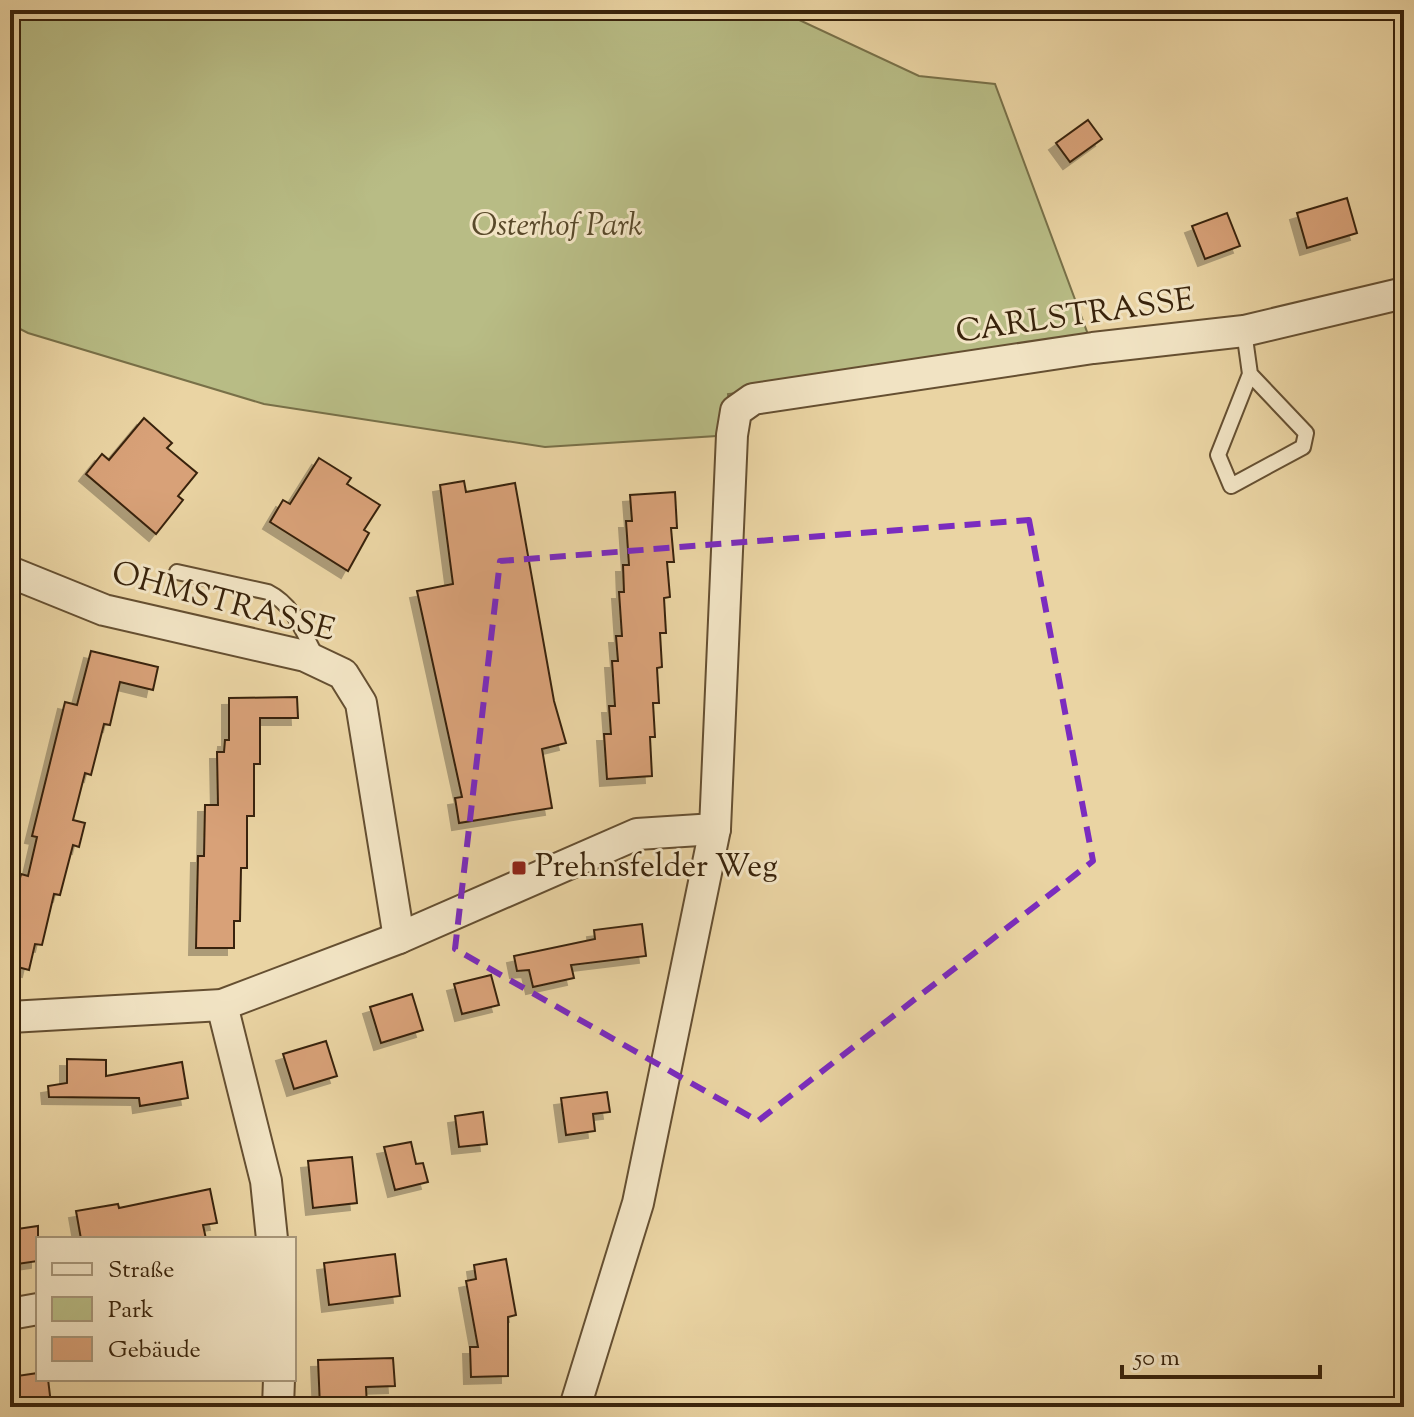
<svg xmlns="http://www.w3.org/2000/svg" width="1414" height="1417" font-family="'Sorts Mill Goudy',serif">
<defs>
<filter id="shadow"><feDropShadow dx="-7" dy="7" stdDeviation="0" flood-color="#0004"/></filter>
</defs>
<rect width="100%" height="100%" fill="#ead4a3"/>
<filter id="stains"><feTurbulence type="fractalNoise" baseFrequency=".0025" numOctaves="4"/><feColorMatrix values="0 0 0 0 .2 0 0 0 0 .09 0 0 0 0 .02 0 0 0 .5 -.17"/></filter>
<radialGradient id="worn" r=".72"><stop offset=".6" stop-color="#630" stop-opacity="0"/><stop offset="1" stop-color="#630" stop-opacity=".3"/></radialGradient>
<path fill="#b8bc85" stroke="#787048" stroke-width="2" d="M 10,10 L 778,10 L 919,76 L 995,84 L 1093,348 L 728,394 L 732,435 L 545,447 L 264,404 L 28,333 L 10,324 Z"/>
<g fill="#d8a178" stroke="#39230b" stroke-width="2" filter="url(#shadow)">
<path d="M 1088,120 L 1102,139 L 1070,162 L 1056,143 Z"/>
<path d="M 1347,198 L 1357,233 L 1307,248 L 1297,213 Z"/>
<path d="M 1227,213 L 1240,246 L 1205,259 L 1192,226 Z"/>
<path d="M 144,418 L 172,443 L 167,448 L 197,473 L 178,496 L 183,500 L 156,534 L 86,474 L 102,454 L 109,460 Z"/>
<path d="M 319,458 L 351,478 L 347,484 L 380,505 L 364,530 L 369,533 L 348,571 L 270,522 L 283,500 L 290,504 Z"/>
<path d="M 464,481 L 466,492 L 515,483 L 554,701 L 566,743 L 542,749 L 552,808 L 459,823 L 455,798 L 462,797 L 417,591 L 453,584 L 440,485 Z"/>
<path d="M 675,492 L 677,528 L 671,528 L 674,562 L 667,562 L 670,597 L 664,598 L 666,633 L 660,633 L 662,667 L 657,668 L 659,703 L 653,703 L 655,737 L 650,737 L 652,776 L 607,779 L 604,734 L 611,734 L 609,706 L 615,706 L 612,661 L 618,661 L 616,636 L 622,636 L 619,592 L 624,592 L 623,565 L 629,565 L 626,521 L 632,521 L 630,495 Z"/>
<path d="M 91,651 L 158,667 L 153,690 L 120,682 L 110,725 L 104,724 L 91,775 L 85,773 L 73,820 L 85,823 L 79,847 L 73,845 L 60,895 L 54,894 L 42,945 L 35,944 L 29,970 L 10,965 L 10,918 L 21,874 L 28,876 L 37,837 L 32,836 L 65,702 L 77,705 Z"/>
<path d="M 297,697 L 298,718 L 260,718 L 260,764 L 254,764 L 254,816 L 247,816 L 247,868 L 241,868 L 240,921 L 234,921 L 234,948 L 196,948 L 198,856 L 204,856 L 205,805 L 218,805 L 217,752 L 224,752 L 225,740 L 229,740 L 229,698 Z"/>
<path d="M 642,924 L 646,956 L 571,965 L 574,978 L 533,987 L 529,970 L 517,971 L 514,956 L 595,939 L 594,930 Z"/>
<path d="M 491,975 L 499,1005 L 462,1014 L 454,984 Z"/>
<path d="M 412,994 L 423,1030 L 381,1043 L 370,1007 Z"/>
<path d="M 326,1041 L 337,1076 L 294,1089 L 283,1054 Z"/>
<path d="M 67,1059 L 106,1060 L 106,1076 L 182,1062 L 188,1098 L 140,1106 L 139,1098 L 49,1097 L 48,1086 L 67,1083 Z"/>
<path d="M 607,1092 L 610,1112 L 593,1114 L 595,1131 L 566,1135 L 561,1098 Z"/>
<path d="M 483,1112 L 487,1144 L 459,1147 L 455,1116 Z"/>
<path d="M 411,1142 L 416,1164 L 423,1163 L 428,1182 L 395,1190 L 384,1147 Z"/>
<path d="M 352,1157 L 357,1203 L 313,1208 L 308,1161 Z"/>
<path d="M 210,1189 L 217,1223 L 203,1225 L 206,1239 L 81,1239 L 76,1211 L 118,1204 L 119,1208 Z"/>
<path d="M 38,1226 L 38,1261 L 10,1265 L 10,1230 Z"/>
<path d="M 395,1254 L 400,1296 L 329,1305 L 324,1263 Z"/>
<path d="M 506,1259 L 516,1315 L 508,1317 L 508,1376 L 471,1377 L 470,1347 L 478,1347 L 466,1281 L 476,1279 L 474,1265 Z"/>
<path d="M 393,1358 L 395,1386 L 366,1387 L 367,1406 L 320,1407 L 318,1360 Z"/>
<path d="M 38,1373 L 38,1379 L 48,1379 L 51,1404 L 10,1407 L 10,1377 Z"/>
</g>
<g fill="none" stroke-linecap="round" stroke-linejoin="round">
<defs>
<g id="service">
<path d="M 1244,331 L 1250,374 L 1218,455 L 1231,486 L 1303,447 L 1306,433 L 1250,374"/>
<path d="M 177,572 L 268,592 C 294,605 303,632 316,656"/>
</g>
<g id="minor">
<path d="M 10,572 L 104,610 L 305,656 L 343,674 L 361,703 L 399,938"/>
<path d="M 222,1005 L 266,1181 L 272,1239"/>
<path d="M 10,1017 L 222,1005 L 399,938 L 637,834 L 715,829"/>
<path d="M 10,1314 L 38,1309"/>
<path d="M 278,1407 L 279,1379"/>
<path d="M 575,1407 L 638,1203 L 715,829 L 732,435 L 736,411 L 753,399 L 1093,348 L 1244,331 L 1404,293"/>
</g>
</defs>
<use href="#service" stroke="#654f31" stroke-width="18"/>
<use href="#minor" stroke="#654f31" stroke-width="34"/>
<use href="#service" stroke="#f1e3c3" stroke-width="14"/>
<use href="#minor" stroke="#f1e3c3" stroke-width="30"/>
</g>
<path fill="none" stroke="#7b2cbf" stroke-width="6" stroke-dasharray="16 10" stroke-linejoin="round" d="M 1029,520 L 1093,861 L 758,1121 L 455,949 L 500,561 Z"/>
<rect fill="#8f2418" stroke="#f1e3c3" stroke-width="3" x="511" y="860" width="16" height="16" rx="4"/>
<g text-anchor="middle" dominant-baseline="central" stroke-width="6" stroke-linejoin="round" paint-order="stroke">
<g font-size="32" font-style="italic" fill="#59492a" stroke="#f1e3c3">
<text x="557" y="227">Osterhof Park</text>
</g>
<g font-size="32" fill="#39230b" stroke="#f1e3c3">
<text transform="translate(1075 317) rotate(-8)">CARLSTRASSE</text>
<text transform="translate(223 603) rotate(15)">OHMSTRASSE</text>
</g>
<g font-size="32" fill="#39230b" stroke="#f1e3c3" text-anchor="start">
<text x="535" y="868">Prehnsfelder Weg</text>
</g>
</g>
<rect width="1414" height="1417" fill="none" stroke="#ead4a3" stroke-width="40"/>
<rect x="12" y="12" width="1390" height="1393" fill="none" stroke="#39230b" stroke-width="4"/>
<rect x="20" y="20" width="1374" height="1377" fill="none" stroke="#39230b" stroke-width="2"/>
<rect x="36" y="1237" width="260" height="144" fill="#f1e3c3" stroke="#a79679" stroke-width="2"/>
<rect x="52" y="1263" width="40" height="12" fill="#f1e3c3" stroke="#a79679" stroke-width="2"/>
<text x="108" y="1277" font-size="24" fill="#39230b">Straße</text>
<rect x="52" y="1297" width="40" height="24" fill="#b8bc85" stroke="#a79679" stroke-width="2"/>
<text x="108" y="1317" font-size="24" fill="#39230b">Park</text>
<rect x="52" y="1337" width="40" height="24" fill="#d8a178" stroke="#a79679" stroke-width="2"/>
<text x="108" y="1357" font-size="24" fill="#39230b">Gebäude</text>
<path d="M1122 1365v12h198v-12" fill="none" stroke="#39230b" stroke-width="4"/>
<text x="1134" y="1365" font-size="24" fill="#39230b" stroke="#f1e3c3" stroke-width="6" paint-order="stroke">50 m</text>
<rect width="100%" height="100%" filter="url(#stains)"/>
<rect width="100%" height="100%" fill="url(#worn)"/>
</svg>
